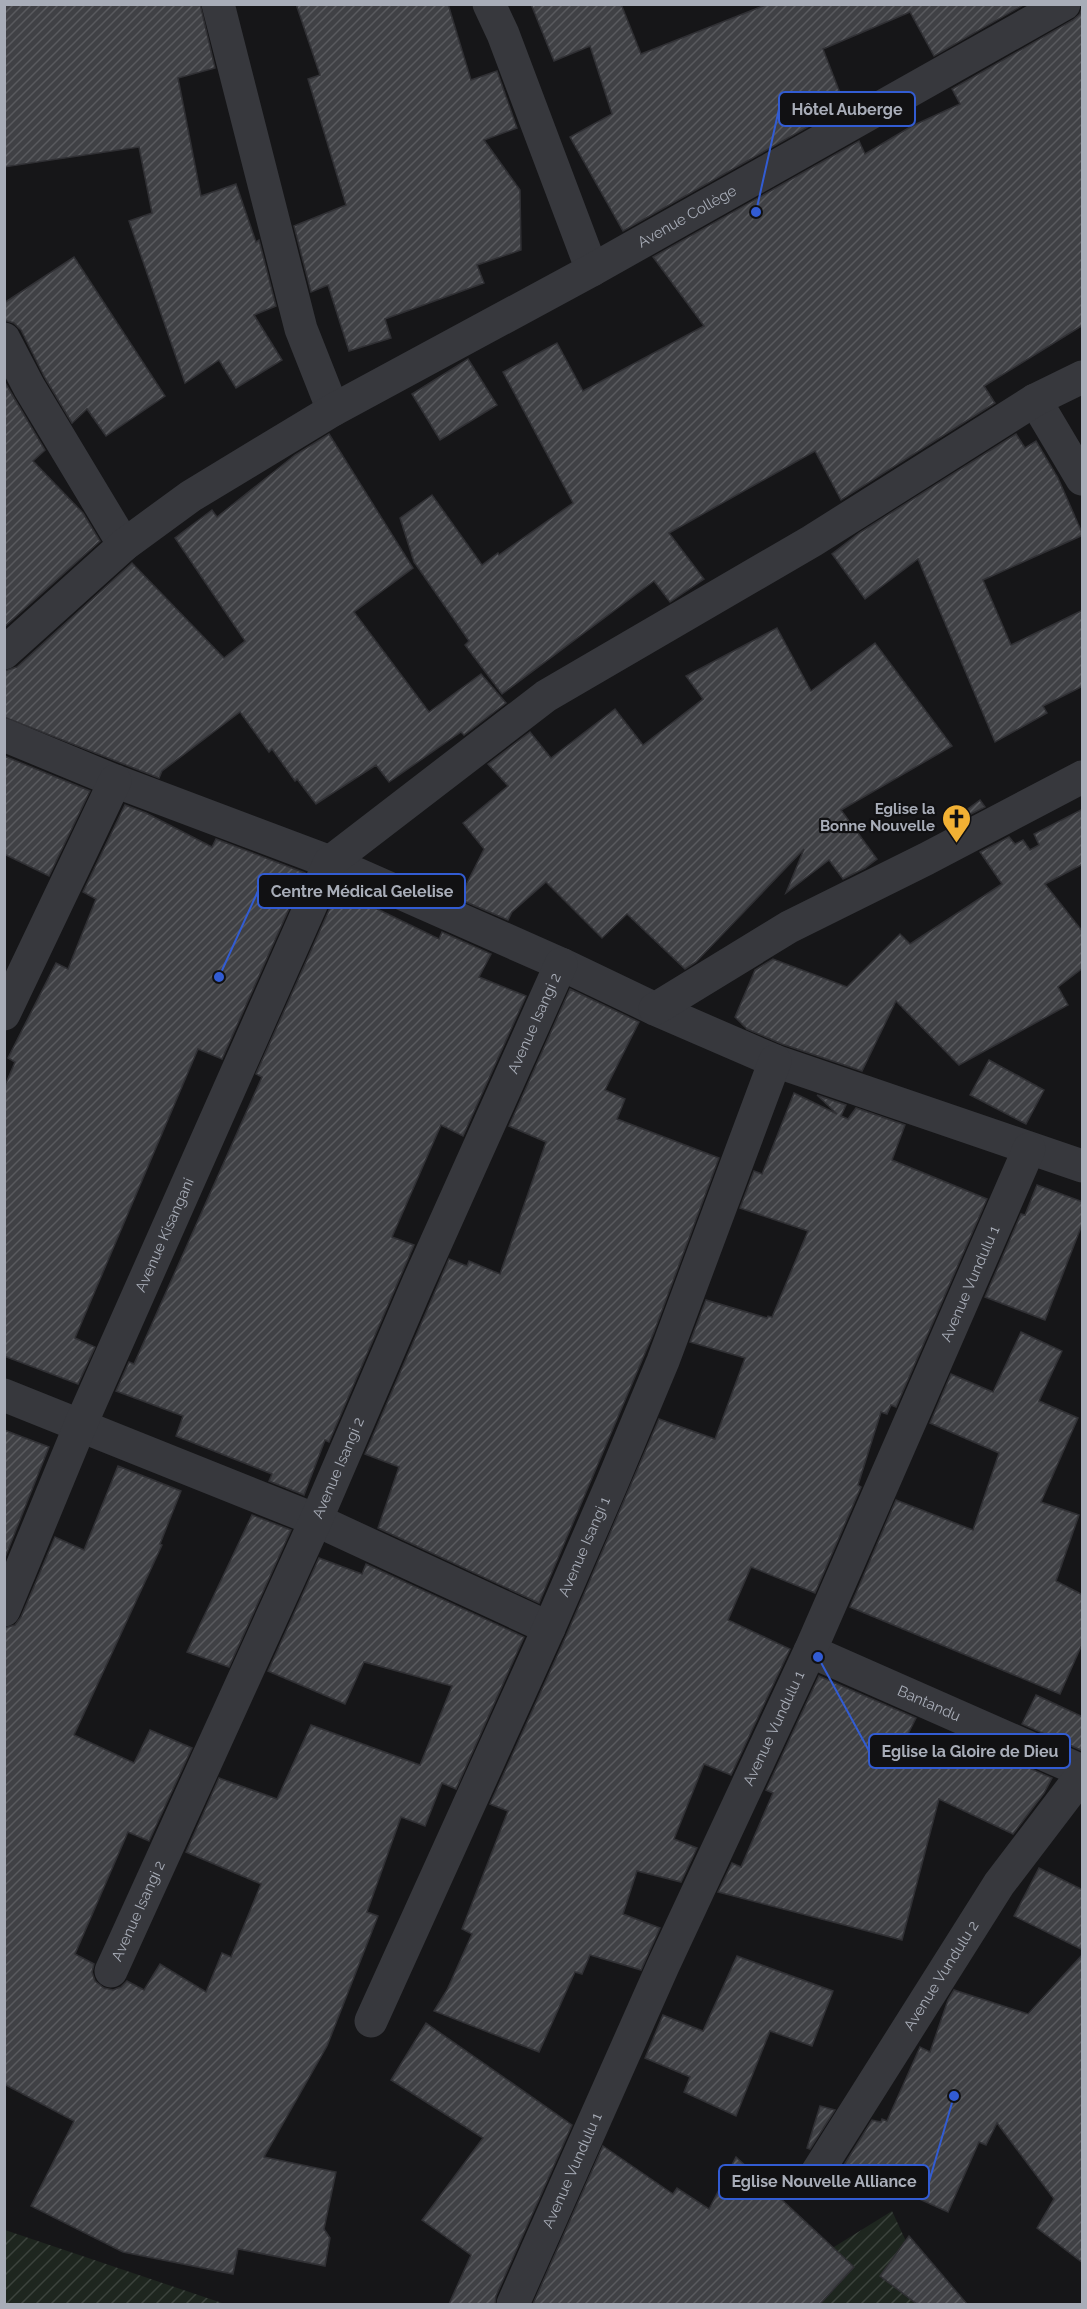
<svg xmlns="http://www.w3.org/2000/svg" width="1087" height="2309" font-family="Raleway,sans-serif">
<defs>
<pattern id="garden-furrows" width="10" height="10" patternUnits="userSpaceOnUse" patternTransform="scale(1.5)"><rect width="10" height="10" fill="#1e261f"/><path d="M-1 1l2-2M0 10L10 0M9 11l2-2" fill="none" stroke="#3c433d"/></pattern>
<pattern id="building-hatch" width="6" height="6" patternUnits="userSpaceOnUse" patternTransform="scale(1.5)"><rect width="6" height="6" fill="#404145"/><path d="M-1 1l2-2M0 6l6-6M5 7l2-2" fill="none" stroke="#595a5e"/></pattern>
</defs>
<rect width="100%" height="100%" fill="#161618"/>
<g fill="url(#garden-furrows)">
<path d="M 892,2211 L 935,2304 L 742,2304 Z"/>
<path d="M 5,2230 L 225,2304 L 5,2304 Z"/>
</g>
<g fill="url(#building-hatch)" stroke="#303034" stroke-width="1.5">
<path d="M 4,4 L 200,4 L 215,68 L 178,78 L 201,196 L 236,184 L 256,242 L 259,240 L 276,306 L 254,315 L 282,360 L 236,388 L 219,360 L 185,383 L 129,221 L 152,213 L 139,147 L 4,167 Z"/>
<path d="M 296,4 L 448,4 L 471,80 L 497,71 L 517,128 L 484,140 L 520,190 L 521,250 L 477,265 L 484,283 L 385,319 L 391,338 L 349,351 L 328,285 L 311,292 L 294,226 L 346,205 L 308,79 L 320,75 Z"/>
<path d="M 531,4 L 621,4 L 641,54 L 768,4 L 1025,4 L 934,56 L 910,12 L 823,49 L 845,106 L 623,231 L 570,137 L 612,114 L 590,46 L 554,61 Z"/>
<path d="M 1083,5 L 1083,325 L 984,386 L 995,403 L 841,500 L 815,451 L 669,533 L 704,579 L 670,602 L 654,581 L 502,694 L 465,645 L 469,641 L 414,562 L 400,518 L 432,495 L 482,565 L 498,553 L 499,555 L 573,503 L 503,372 L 557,343 L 583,391 L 704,326 L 653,257 L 859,141 L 865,154 L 912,126 L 960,104 L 952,89 L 1073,20 L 1080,14 Z"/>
<path d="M 74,257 L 165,396 L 106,436 L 87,409 L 72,423 L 45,378 L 21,330 L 14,323 L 4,320 L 4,303 Z"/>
<path d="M 468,359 L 497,405 L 440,440 L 412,394 Z"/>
<path d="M 4,381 L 45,450 L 33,461 L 83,513 L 100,541 L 4,627 Z"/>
<path d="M 329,434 L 413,568 L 354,612 L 429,712 L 481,674 L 506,703 L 464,735 L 461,732 L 389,782 L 376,765 L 316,804 L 297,779 L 295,781 L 272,749 L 269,752 L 240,712 L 162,771 L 159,778 L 4,717 L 4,671 L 17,667 L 132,563 L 224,658 L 245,641 L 175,538 L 212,510 L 217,517 L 295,455 Z"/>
<path d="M 1016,434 L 1025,448 L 1036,441 L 1058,478 L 1083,535 L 983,580 L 1011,645 L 1083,610 L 1083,686 L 1043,706 L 1047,713 L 995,742 L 918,559 L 865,599 L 832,554 L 859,533 Z"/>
<path d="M 777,628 L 811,691 L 875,643 L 952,746 L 841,810 L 877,859 L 865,868 L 843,879 L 829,860 L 786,893 L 804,849 L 696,962 L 685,969 L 627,914 L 602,938 L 546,882 L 512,912 L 508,920 L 459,899 L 484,849 L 463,823 L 508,786 L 488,764 L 530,732 L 551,758 L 615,709 L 643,745 L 703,699 L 686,676 Z"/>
<path d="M 4,756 L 90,791 L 49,876 L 4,854 Z"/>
<path d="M 980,800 L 985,807 L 959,820 L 957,817 Z"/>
<path d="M 125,805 L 146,813 L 212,847 L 216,839 L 305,873 L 222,1059 L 198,1049 L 75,1338 L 95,1347 L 78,1384 L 4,1356 L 4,1088 L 15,1062 L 8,1058 L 56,963 L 68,969 L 96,899 L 83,892 Z"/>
<path d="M 1083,809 L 1083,864 L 1045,884 L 1083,932 L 1083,968 L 1058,987 L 1068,1005 L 959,1065 L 896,1001 L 862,1071 L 782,1044 L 747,1029 L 735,1017 L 755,970 L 773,959 L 847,987 L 900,934 L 910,944 L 1002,884 L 980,852 L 1009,837 L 1015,844 L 1023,840 L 1030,850 L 1039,845 L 1034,834 Z"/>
<path d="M 338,890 L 439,939 L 442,932 L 491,954 L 479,977 L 526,996 L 463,1136 L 441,1125 L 392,1237 L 414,1245 L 329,1442 L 325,1440 L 304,1495 L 269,1481 L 272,1474 L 176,1436 L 183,1416 L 116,1391 L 129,1362 L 134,1364 L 262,1077 L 256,1074 Z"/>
<path d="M 570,989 L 639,1022 L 605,1090 L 625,1099 L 617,1119 L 719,1158 L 654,1332 L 539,1603 L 378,1528 L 399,1467 L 365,1454 L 449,1259 L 467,1266 L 469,1261 L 500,1274 L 546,1142 L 509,1126 Z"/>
<path d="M 989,1060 L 1044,1090 L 1026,1124 L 970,1095 Z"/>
<path d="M 794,1093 L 837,1114 L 817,1095 L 846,1105 L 841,1116 L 848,1119 L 856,1108 L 905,1125 L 892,1160 L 987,1199 L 896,1407 L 891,1405 L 887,1414 L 881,1412 L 858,1485 L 861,1487 L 815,1593 L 751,1567 L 728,1620 L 790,1649 L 731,1775 L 704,1764 L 674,1839 L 697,1848 L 681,1882 L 637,1871 L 623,1914 L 660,1928 L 641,1970 L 590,1955 L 582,1974 L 575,1972 L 539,2052 L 434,2011 L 447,1990 L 472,1934 L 462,1929 L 508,1811 L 490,1804 L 566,1636 L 659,1419 L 715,1439 L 745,1358 L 690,1342 L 706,1300 L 767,1318 L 768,1316 L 772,1317 L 808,1231 L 740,1208 L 754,1171 L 762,1174 Z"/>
<path d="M 1037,1185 L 1083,1202 L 1083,1222 L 1045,1320 L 985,1297 L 1021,1214 L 1025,1215 Z"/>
<path d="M 1021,1332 L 1062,1351 L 1039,1401 L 1078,1418 L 1041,1502 L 1079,1515 L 1056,1581 L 1083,1595 L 1083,1642 L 1060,1694 L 850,1607 L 896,1500 L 973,1530 L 999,1453 L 930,1423 L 951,1374 L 993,1392 Z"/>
<path d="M 4,1430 L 49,1447 L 4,1560 Z"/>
<path d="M 118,1466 L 181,1491 L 160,1544 L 162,1545 L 74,1735 L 134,1763 L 150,1730 L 192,1748 L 149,1841 L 128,1832 L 75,1954 L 94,1964 L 92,1972 L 95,1981 L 104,1988 L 113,1990 L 121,1987 L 127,1981 L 144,1990 L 160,1964 L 206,1992 L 222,1953 L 231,1957 L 261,1884 L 186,1852 L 219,1778 L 277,1799 L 311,1725 L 420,1765 L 452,1686 L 364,1662 L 345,1704 L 268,1671 L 319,1558 L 362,1574 L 366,1564 L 524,1637 L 456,1789 L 442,1783 L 425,1826 L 401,1817 L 367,1912 L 378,1916 L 327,2046 L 264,2157 L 336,2172 L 324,2229 L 330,2238 L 325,2266 L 238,2249 L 233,2274 L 123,2252 L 31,2206 L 74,2121 L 4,2084 L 4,1628 L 15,1625 L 21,1617 L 55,1537 L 84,1550 Z"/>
<path d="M 252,1515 L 291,1530 L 229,1667 L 187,1652 Z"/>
<path d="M 819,1676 L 916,1718 L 908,1734 L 981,1765 L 988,1750 L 1052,1778 L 1044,1793 L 1013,1834 L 939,1799 L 902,1940 L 718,1892 L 732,1863 L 741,1867 L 773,1793 L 766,1790 Z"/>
<path d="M 1036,1695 L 1083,1717 L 1083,1751 L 1022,1724 Z"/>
<path d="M 1039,1868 L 1083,1890 L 1083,1950 L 1014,1916 Z"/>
<path d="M 1083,1954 L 1083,2263 L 1037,2228 L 1054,2199 L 997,2123 L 986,2145 L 979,2142 L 948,2212 L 844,2165 L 872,2120 L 881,2122 L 882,2119 L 887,2121 L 920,2047 L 930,2052 L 948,2000 L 954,1990 L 1028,2014 Z"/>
<path d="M 737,1956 L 833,1991 L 812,2046 L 770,2031 L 736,2116 L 684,2092 L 690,2077 L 645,2058 L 663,2015 L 703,2031 Z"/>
<path d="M 426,2023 L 572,2125 L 496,2296 L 495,2304 L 449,2304 L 471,2255 L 422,2220 L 483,2138 L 391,2080 Z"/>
<path d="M 820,2106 L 835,2110 L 810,2149 L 807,2148 Z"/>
<path d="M 603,2146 L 673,2194 L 677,2188 L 709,2209 L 736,2157 L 854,2267 L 820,2304 L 533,2304 Z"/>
<path d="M 909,2236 L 967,2304 L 917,2304 L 880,2276 Z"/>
</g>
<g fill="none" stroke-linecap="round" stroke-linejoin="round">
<g stroke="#37383d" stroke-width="33">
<path d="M 218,4 L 301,329 L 333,410"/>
<path d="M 489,4 L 503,34 L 592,270"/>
<path d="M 4,339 L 29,387 L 124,545"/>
<path d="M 1035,400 L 1082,479"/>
<path id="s1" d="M 4,653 L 124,545 L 191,496 L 333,410 L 592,270 L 1064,4"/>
<path d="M 4,735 L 115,781 L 330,862 L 561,964 L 655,1009 L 775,1061 L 1082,1166"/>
<path d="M 655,1009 L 789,927 L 926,859 L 1082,777"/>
<path d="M 4,1014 L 115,781"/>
<path d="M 4,1395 L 316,1520 L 549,1628"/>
<path id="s2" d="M 4,1610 L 80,1426 L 330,862 L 546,696 L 812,541 L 1035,400 L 1082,377"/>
<path id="s3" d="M 810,1651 L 1082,1771"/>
<path id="s4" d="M 111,1971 L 316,1520 L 418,1283 L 561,964"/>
<path id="s5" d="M 371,2021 L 549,1628 L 612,1483 L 663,1361 L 775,1061"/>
<path id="s6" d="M 811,2182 L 999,1884 L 1082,1775"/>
<path id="s7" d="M 513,2304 L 663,1966 L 810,1651 L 1029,1149"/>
</g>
</g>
<defs>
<symbol id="church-pin" viewBox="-11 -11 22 30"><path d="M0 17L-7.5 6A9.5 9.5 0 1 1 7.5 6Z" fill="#f2b134" stroke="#111113"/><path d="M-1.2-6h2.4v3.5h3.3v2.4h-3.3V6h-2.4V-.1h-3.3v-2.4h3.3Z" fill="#111"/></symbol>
</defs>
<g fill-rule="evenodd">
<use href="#church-pin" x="940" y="802" width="33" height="45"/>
</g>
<g text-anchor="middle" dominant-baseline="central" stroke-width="4.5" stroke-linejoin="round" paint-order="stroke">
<g font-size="15" fill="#a8adb8" stroke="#111113">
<text stroke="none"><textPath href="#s1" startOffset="814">Avenue Collège</textPath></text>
<text stroke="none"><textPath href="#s4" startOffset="1038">Avenue Isangi 2</textPath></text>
<text stroke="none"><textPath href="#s2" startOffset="408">Avenue Kisangani</textPath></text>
<text stroke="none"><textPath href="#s7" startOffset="1118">Avenue Vundulu 1</textPath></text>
<text stroke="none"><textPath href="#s4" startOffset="552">Avenue Isangi 2</textPath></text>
<text stroke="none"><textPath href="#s5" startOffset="520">Avenue Isangi 1</textPath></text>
<text stroke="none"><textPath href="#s3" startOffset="130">Bantandu</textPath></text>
<text stroke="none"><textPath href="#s7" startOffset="632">Avenue Vundulu 1</textPath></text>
<text stroke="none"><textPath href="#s4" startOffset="66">Avenue Isangi 2</textPath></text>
<text stroke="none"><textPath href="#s6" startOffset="244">Avenue Vundulu 2</textPath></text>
<text stroke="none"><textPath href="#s7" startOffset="146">Avenue Vundulu 1</textPath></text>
</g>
<g font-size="15" font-weight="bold" fill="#a8adb8" stroke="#111113" text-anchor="end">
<text x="935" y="809">Eglise la<tspan x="935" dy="17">Bonne Nouvelle</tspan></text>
</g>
</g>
<path fill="none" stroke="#325cd3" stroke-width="2" d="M756 212L779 109M219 977L258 891M818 1657L869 1751M954 2096L929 2182"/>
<g fill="#325cd3" stroke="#111113" stroke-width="2">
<circle cx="756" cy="212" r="6"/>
<circle cx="219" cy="977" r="6"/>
<circle cx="818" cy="1657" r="6"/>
<circle cx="954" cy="2096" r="6"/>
</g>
<g fill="#111113" stroke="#325cd3" stroke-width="2">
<rect x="779" y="92" width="136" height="34" rx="6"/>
<rect x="258" y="874" width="207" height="34" rx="6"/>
<rect x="869" y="1734" width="201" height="34" rx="6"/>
<rect x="719" y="2165" width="210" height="34" rx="6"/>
</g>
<g font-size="16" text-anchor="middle" font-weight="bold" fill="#a8adb8">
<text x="847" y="115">Hôtel Auberge</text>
<text x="362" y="897">Centre Médical Gelelise</text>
<text x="970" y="1757">Eglise la Gloire de Dieu</text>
<text x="824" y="2187">Eglise Nouvelle Alliance</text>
</g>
<rect width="1087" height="2309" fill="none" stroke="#a8adb8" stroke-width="12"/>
</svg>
